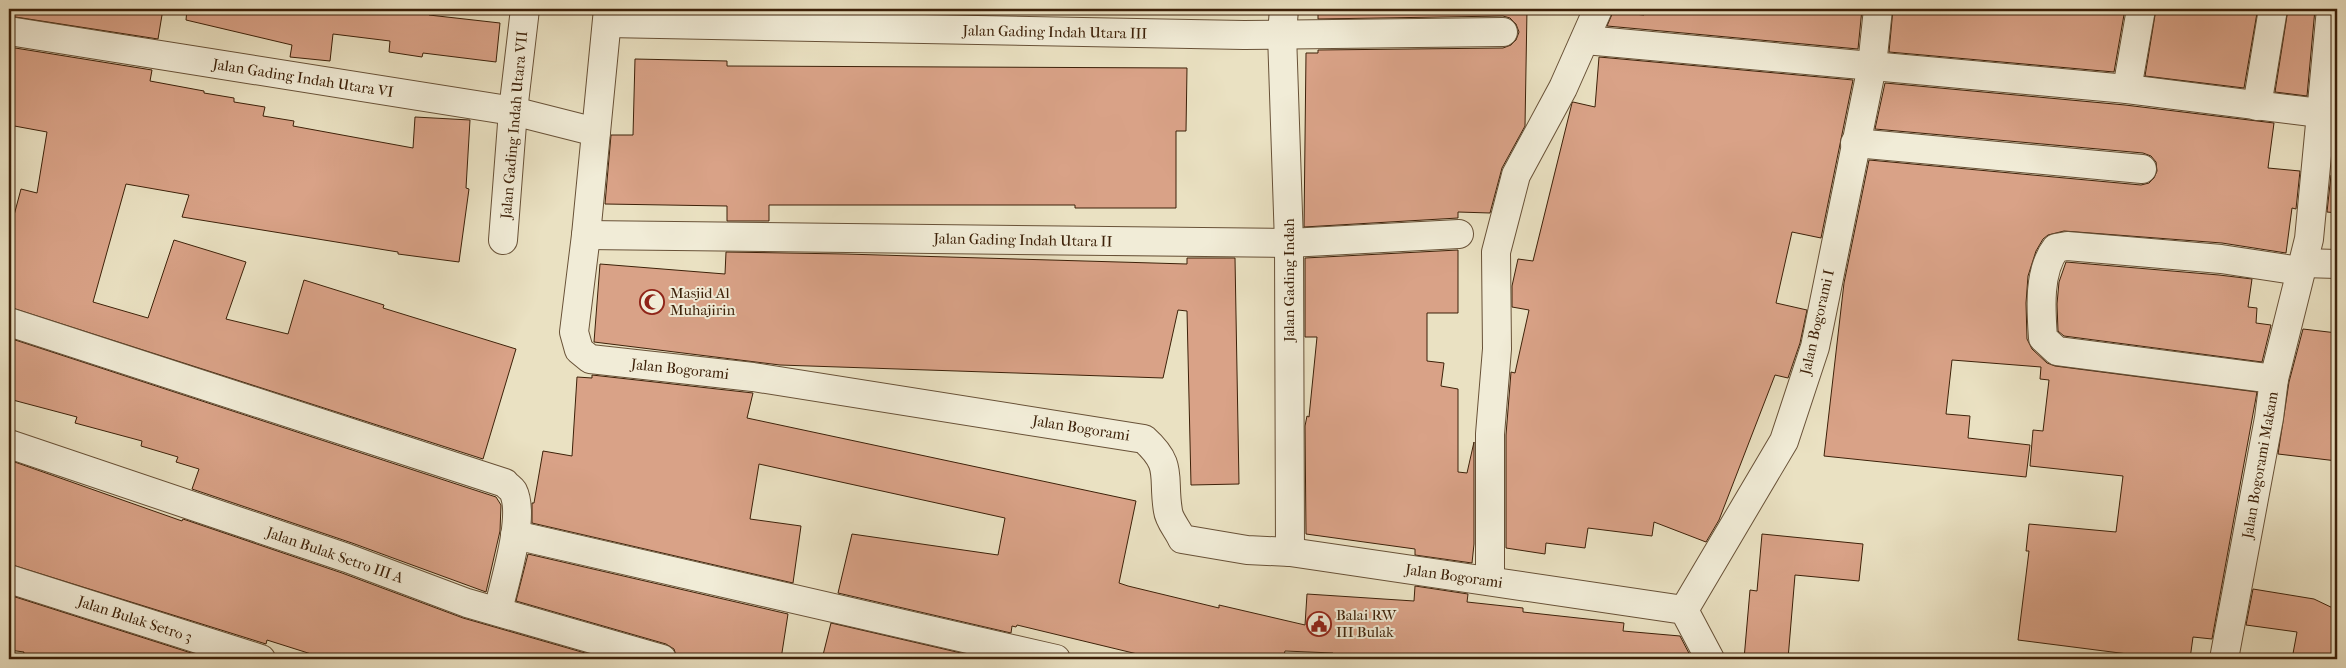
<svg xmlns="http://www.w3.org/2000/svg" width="2346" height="668" font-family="'IM FELL French Canon',serif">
<rect width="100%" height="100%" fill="#eae1c2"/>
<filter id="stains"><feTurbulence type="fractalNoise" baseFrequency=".004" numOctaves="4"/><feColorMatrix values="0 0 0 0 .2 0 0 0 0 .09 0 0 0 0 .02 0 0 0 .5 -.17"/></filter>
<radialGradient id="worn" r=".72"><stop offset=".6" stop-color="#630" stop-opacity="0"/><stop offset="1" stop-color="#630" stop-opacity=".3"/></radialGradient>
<g fill="#d9a287" stroke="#3d2109">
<path d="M 9,9 L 163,9 L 158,39 L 9,16 Z"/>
<path d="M 187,9 L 408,9 L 429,13 L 429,15 L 500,23 L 496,62 L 423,53 L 422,57 L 389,52 L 390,41 L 333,34 L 330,61 L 290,57 L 292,45 L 186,20 Z"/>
<path d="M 1318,9 L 1527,9 L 1525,126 L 1502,168 L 1490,213 L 1458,212 L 1458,218 L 1304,227 L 1306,53 L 1318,53 L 1318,50 L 1503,48 L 1511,45 L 1516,40 L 1519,32 L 1516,24 L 1510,18 L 1503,16 L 1318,19 Z"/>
<path d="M 1645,9 L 1862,9 L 1858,49 L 1607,26 L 1613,12 L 1644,15 Z"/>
<path d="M 1893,9 L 2125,9 L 2114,72 L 1889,52 Z"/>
<path d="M 2156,9 L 2228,9 L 2257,13 L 2244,88 L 2145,76 Z"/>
<path d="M 2288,9 L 2315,9 L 2307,96 L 2275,92 Z"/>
<path d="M 9,47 L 152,70 L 150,81 L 204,91 L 204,93 L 234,98 L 234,102 L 265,107 L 263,116 L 294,121 L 293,126 L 413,148 L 415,117 L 470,120 L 466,188 L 469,189 L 459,262 L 398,254 L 398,252 L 182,217 L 189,195 L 126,184 L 93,302 L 148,318 L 174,240 L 246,262 L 226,319 L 288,334 L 304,280 L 384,305 L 383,308 L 516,349 L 483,459 L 9,307 L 9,218 L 13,219 L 21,189 L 37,193 L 47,132 L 9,125 Z"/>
<path d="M 1599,57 L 1853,80 L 1821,238 L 1792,232 L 1776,303 L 1807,310 L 1800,343 L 1788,378 L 1775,375 L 1719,520 L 1706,542 L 1654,522 L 1652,536 L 1588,528 L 1585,548 L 1546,543 L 1545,554 L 1506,548 L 1506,435 L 1511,372 L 1515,373 L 1529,310 L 1512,307 L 1512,286 L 1518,259 L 1533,261 L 1572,103 L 1573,102 L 1595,107 Z"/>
<path d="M 635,59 L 727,61 L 727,66 L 1187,68 L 1186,131 L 1176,131 L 1176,208 L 1075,208 L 1075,205 L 769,205 L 769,221 L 727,221 L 727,206 L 605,204 L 611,135 L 633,135 Z"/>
<path d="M 1885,83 L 2125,105 L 2274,123 L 2268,168 L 2300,171 L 2296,209 L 2292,208 L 2286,253 L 2222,243 L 2064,231 L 2048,235 L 2043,239 L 2036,251 L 2028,276 L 2026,303 L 2027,339 L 2032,349 L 2047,363 L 2055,366 L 2257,392 L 2212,639 L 2193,637 L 2190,659 L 2167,659 L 2018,640 L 2029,551 L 2026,551 L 2029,524 L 2116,532 L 2123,476 L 2030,466 L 2033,430 L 2043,431 L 2049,380 L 2040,379 L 2041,367 L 1952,360 L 1946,414 L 1970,416 L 1968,438 L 2030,445 L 2026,477 L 1824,456 L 1844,283 L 1869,160 L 2141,185 L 2149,183 L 2154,178 L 2157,171 L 2156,162 L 2151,156 L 2143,153 L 1875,129 Z"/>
<path d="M 2331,175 L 2337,176 L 2337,213 L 2327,212 Z"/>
<path d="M 1458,250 L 1458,313 L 1427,313 L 1427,361 L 1444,363 L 1441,386 L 1458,389 L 1458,472 L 1467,473 L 1474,442 L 1474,544 L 1472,563 L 1415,555 L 1415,549 L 1306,534 L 1305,426 L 1307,416 L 1309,417 L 1317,337 L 1305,337 L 1305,258 Z"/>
<path d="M 726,252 L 845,254 L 1187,264 L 1187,258 L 1235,258 L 1239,484 L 1191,485 L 1187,311 L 1178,310 L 1163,378 L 780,365 L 594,342 L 600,264 L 725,274 Z"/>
<path d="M 2066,262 L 2219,275 L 2252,279 L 2248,307 L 2257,308 L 2256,323 L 2271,325 L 2262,362 L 2064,336 L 2058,331 L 2057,304 L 2059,282 Z"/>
<path d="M 2303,329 L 2337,333 L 2337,461 L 2278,454 L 2289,382 Z"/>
<path d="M 9,338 L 496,497 L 501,505 L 500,531 L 486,592 L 352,543 L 192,489 L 199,469 L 176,462 L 178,457 L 141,446 L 142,441 L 75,423 L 77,417 L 9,399 Z"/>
<path d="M 592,375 L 753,393 L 747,418 L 1136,501 L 1119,583 L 1128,586 L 1219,608 L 1219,605 L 1305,625 L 1307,594 L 1414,601 L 1415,586 L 1468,594 L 1467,602 L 1523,608 L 1523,612 L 1624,623 L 1623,631 L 1680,636 L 1692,659 L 1333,659 L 1333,653 L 1285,651 L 1283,659 L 1158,659 L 1017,625 L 1016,627 L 1012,626 L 1011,633 L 838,593 L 852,534 L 998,555 L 1005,518 L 759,464 L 750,519 L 801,526 L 793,583 L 532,523 L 532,503 L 534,503 L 543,451 L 572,456 L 577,377 L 592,378 Z"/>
<path d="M 9,460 L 182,521 L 183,519 L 342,573 L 463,618 L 606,659 L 327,659 L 267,640 L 266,644 L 9,564 Z"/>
<path d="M 1762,534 L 1863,544 L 1859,581 L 1795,575 L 1788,659 L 1744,659 L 1750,590 L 1757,591 Z"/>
<path d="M 528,554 L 788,614 L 781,659 L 677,659 L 674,649 L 666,644 L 516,601 Z"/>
<path d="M 2253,589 L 2314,599 L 2337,610 L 2337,659 L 2292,659 L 2297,632 L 2246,625 Z"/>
<path d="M 9,595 L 210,659 L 22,659 L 24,652 L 9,650 Z"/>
<path d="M 831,623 L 987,659 L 822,659 Z"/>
</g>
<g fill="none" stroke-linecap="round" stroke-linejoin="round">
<defs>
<g id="street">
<path d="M 608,9 L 586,235 L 574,332 L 579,350 L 590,359 L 753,377 L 1144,439 C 1174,466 1162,476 1168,511 C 1169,520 1178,530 1182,539 L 1247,550 L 1290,552 L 1684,610 L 1710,659"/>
<path d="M 1284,9 L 1282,34 L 1289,243 L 1290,552"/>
<path d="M 607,23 L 1244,35 L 1503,32"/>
<path d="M 9,31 L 513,111 L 596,132"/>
<path d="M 1585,40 L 2127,89 L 2320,113"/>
<path d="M 2127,89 L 2141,9"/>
<path d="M 2257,106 L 2273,9"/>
<path d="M 1855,143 L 2142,169"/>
<path d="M 586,235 L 1289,243 L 1459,234"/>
<path d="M 503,240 L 513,111 L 525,9"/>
<path d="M 2303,263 L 2337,264"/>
<path d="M 9,322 L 505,483 C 507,486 511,488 513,491 C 526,516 504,583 498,611"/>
<path d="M 2274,379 L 2057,351 L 2043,338 C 2041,310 2038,271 2056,248 L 2067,246 L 2221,259 L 2300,271"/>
<path d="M 9,444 L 347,558 L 467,603 L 662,659"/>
<path d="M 515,535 L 1056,659"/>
<path d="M 9,579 L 261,659"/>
<path d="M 1490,581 L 1490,434 L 1497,349 L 1496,252 L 1516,175 L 1563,88 L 1598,9"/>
<path d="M 1684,610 L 1784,441 L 1815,347 L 1872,66 L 1878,9"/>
<path d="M 2224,659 L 2269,418 L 2274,379 L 2309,239 L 2331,9"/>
</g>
</defs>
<use href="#street" stroke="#685137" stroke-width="30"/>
<use href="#street" stroke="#f1ecd7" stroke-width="28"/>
</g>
<defs>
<symbol id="mosque-ring" viewBox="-11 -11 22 22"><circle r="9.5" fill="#f1ecd7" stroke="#8f2418" stroke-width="1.5"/><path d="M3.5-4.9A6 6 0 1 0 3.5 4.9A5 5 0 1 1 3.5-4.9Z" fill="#8f2418"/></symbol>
<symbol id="civic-ring" viewBox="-11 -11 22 22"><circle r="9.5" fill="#f1ecd7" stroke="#8f2418" stroke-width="1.5"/><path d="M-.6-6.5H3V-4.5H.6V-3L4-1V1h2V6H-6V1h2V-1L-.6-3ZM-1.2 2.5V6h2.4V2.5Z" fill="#8f2418"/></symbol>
</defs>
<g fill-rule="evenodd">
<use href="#mosque-ring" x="638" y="288" width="28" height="28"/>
<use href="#civic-ring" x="1305" y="610" width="28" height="28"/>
</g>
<g text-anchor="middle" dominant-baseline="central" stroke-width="4" stroke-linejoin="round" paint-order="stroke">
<g font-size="15" fill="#3d2109" stroke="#f1ecd7">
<text transform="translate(1055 32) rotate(1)">Jalan Gading Indah Utara III</text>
<text transform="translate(303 78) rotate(9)">Jalan Gading Indah Utara VI</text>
<text transform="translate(514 125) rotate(-85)">Jalan Gading Indah Utara VII</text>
<text transform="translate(1023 240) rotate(1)">Jalan Gading Indah Utara II</text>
<text transform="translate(1289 280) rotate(-90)">Jalan Gading Indah</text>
<text transform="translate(1817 322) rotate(-77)">Jalan Bogorami I</text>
<text transform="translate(680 369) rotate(6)">Jalan Bogorami</text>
<text transform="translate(1081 428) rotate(9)">Jalan Bogorami</text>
<text transform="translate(2260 465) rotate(-80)">Jalan Bogorami Makam</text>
<text transform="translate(335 555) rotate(19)">Jalan Bulak Setro III A</text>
<text transform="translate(1454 576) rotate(8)">Jalan Bogorami</text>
<text transform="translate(135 619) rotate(18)">Jalan Bulak Setro 3</text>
</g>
<g font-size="15" fill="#3d2109" stroke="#f1ecd7" text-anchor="start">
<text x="670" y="293">Masjid Al<tspan x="670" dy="17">Muhajirin</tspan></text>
<text x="1336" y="615">Balai RW<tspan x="1336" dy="17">III Bulak</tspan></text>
</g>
</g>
<rect width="2346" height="668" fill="none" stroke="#eae1c2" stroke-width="30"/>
<rect x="10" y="10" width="2326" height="648" fill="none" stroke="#3d2109" stroke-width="2.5"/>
<rect x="15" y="15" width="2316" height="638" fill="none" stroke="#3d2109"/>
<rect width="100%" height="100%" filter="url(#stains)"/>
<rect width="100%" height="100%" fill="url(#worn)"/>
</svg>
